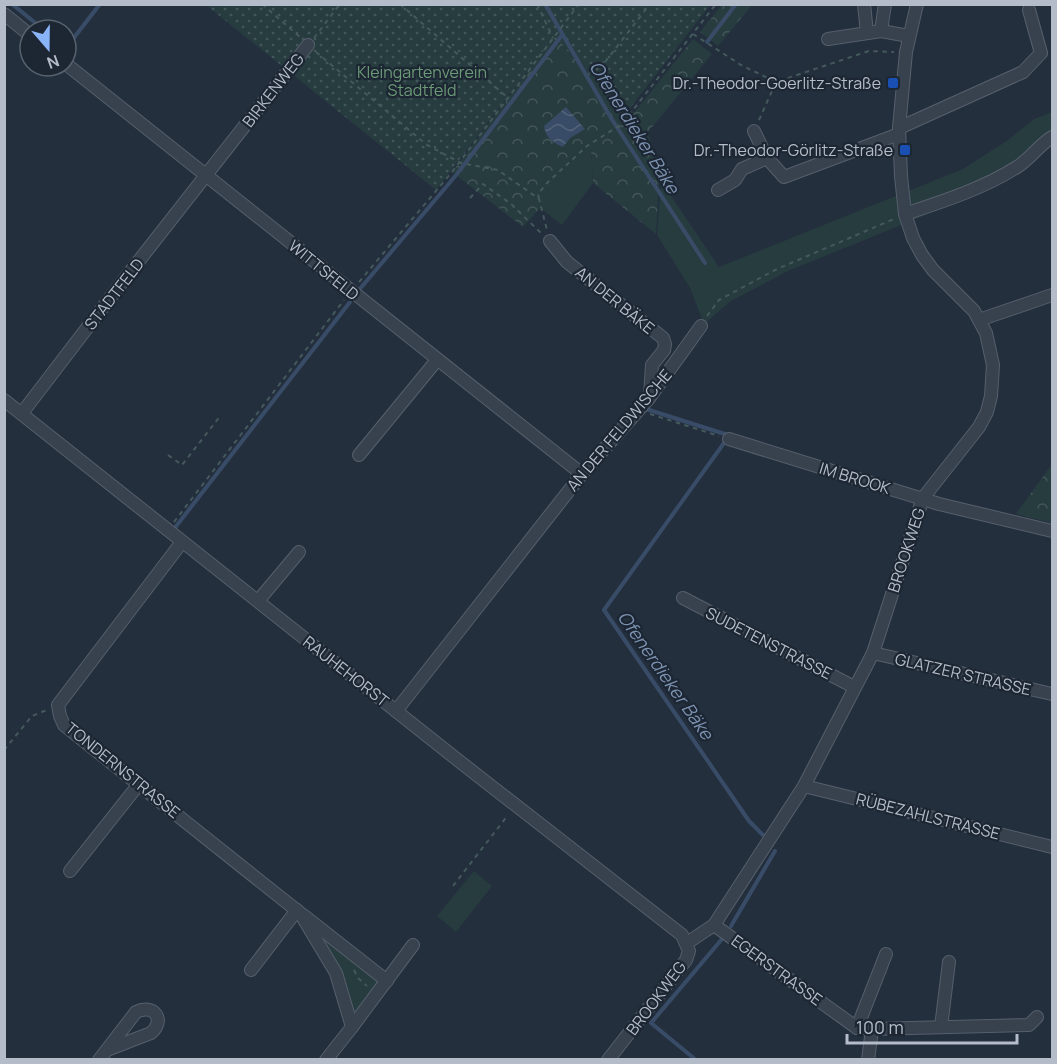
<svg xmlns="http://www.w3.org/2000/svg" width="1057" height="1064" font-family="Manrope,sans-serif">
<defs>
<pattern id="forest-crowns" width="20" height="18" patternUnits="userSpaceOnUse" patternTransform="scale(1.5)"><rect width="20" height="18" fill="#263c3f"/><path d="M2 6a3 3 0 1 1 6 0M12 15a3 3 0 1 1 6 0" fill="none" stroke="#435659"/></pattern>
<pattern id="garden-dots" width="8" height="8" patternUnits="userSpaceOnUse" patternTransform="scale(1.5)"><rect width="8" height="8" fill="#263c3f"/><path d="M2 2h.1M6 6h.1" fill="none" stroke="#435659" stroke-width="1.8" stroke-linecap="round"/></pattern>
<pattern id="water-waves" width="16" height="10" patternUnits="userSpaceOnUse" patternTransform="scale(1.5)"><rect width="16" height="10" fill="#394c67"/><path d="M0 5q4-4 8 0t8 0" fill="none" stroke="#53647b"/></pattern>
</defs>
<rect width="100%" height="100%" fill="#242f3e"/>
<g fill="#263c3f">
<path d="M 1052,112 L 1052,143 L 1026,165 L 980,193 L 788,271 L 731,301 L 704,324 L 690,288 L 657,235 L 661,181 L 719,267 L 963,169 L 1008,140 L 1034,119 Z"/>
<path d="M 587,146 L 591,149 L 593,183 L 562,225 L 540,208 L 538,194 L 548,182 Z"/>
<path d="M 474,871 L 492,886 L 456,932 L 437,916 Z"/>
<path d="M 300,913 L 387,981 L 352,1027 L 344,998 Z"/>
</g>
<g fill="url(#forest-crowns)">
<path d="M 722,5 L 752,5 L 718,46 L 700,32 Z"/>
<path d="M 553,38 L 634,113 L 693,39 L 712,54 L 648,132 L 659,181 L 656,234 L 593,183 L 591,149 L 587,146 L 548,182 L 539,194 L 540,208 L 523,227 L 452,172 Z"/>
<path d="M 1052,464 L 1052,523 L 1016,514 Z"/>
</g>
<path fill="url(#garden-dots)" d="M 206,5 L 710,5 L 630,108 L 553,38 L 436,190 Z"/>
<path fill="url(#water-waves)" d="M 566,107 L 585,129 L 570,138 L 563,147 C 552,142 546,138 544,126 Z"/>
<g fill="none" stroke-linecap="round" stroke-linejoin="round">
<g stroke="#394c67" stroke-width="4">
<path d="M 12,4 L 44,30"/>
<path d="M 545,4 L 611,118 L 705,263"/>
<path d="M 707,42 L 736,4"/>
<path d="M 66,48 L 100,4"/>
<path d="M 359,290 L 457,174 L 562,35"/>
<path d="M 646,409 L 728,435"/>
<path d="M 724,443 L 604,610 L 749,821 L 763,835"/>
<path d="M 174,529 L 350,302"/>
<path d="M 731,926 L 775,851"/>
<path d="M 696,1060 L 651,1023 L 722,939"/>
</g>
<defs>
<g id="minor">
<path d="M 864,4 L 867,33"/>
<path d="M 885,4 L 881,31 L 909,36"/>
<path d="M 4,14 L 30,35"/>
<path d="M 828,39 L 881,31"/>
<path d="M 66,64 L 582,474"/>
<path d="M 899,128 L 1023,72 L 1041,53 L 1029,10"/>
<path d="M 754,131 L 767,158 L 784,177 L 899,134"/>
<path d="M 718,190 L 735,180 L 742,169 L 767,158"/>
<path d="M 905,214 C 944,201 982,189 1017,167 C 1030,159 1039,145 1052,137"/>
<path d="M 550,241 L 567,262 L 663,338 L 665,344 L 664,350 L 652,365 L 650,396"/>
<path d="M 979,320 L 1052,295"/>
<path d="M 4,400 L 459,761 L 682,935 L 689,951 L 686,960 L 608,1060"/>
<path d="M 22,413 L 123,281 L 308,45"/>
<path d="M 729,439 L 939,504 L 1052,531"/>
<path d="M 359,455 L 437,360"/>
<path d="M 182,542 L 58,705 L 60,716 L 64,725 L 300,913 L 336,973 L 352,1027 L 326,1060"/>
<path d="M 683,598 L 854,687"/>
<path d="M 258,601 L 299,552"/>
<path d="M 873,653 L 1052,694"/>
<path d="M 396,711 L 582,474 L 650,397 L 701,326"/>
<path d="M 804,786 L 1052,847"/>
<path d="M 70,871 L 139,784"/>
<path d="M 303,915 L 387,981"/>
<path d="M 714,925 L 857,1028 L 872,1029 L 1029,1025 L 1037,1017"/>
<path d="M 687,943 L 714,925 L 804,786 L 873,653 L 923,498 L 979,427 L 987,412 L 991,396 L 993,365 L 986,333 L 974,311 L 933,270 L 922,255 L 913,238 L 905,214 L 901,176 L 899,128 L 906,52 L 917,4"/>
<path d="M 251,970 L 297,910"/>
<path d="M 352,1027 L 413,945"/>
<path d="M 941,1027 L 949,962"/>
<path d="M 857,1028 L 886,954"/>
<path d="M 99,1060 L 136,1012 C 154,1003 166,1020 151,1033 L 107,1050"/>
<path d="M 868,1060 L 872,1029"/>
</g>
</defs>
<use href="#minor" stroke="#565f6c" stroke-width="14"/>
<g stroke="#44595c" stroke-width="2" stroke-dasharray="4.5 4.5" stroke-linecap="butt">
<path d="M 262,4 L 301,38"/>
<path d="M 400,4 L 508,98"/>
<path d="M 537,4 L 553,38"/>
<path d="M 693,34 L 741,65 L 776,82"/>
<path d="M 314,38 L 340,4"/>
<path d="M 316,52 L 427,145 L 461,163 L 498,170 L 539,199 L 547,230"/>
<path d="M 605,62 L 650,4"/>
<path d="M 593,67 L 604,62"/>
<path d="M 759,120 L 776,82 L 869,51 L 894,52"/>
<path d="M 470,198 L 483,184 L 511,204 L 541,233"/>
<path d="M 539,199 L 538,194 L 548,182 L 587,146 L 622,124 L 716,4"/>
<path d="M 359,282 L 452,172 L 579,4"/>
<path d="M 707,316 L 719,300 L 777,269 L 894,219"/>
<path d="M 650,414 L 719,436"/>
<path d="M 168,455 L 182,465 L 221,415"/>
<path d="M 174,522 L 344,300"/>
<path d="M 4,750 L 32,716 L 47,710"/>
<path d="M 453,886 L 508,815"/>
<path d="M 354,970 L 358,978 L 367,986"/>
</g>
<use href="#minor" stroke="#38414e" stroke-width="12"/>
</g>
<g fill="#1a4fb4" stroke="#1d2633" stroke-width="2">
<rect x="887" y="77" width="12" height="12" rx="3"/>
<rect x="899" y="144" width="12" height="12" rx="3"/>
</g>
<g text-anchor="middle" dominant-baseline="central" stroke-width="4.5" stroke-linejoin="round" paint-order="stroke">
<g font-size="16" fill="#6b9a76" stroke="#1d2633">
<text x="422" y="72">Kleingartenverein<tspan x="422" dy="18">Stadtfeld</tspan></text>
</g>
<g font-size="16" fill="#b4bcc9" stroke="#1d2633" text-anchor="end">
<text x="881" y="83">Dr.-Theodor-Goerlitz-Straße</text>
<text x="893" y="150">Dr.-Theodor-Görlitz-Straße</text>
</g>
<g font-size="16" fill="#b4bcc9" stroke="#1d2633">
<text transform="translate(273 90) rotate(-52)">BIRKENWEG</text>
<text transform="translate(324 270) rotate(39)">WITTSFELD</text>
<text transform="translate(114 294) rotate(-52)">STADTFELD</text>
<text transform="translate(615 300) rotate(39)">AN DER BÄKE</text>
<text transform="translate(619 430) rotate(-50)">AN DER FELDWISCHE</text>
<text transform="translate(855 478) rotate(17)">IM BROOK</text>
<text transform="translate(906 550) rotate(-72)">BROOKWEG</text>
<text transform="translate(769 643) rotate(27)">SUDETENSTRASSE</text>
<text transform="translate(346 671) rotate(38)">RAUHEHORST</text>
<text transform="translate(963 674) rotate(13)">GLATZER STRASSE</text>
<text transform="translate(123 770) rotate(39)">TONDERNSTRASSE</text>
<text transform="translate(928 816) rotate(14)">RÜBEZAHLSTRASSE</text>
<text transform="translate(777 970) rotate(36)">EGERSTRASSE</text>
<text transform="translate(656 998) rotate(-53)">BROOKWEG</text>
</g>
<g font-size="18" font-style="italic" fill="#7c92b1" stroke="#1d2633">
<text transform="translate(635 127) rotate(58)">Ofenerdieker Bäke</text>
<text transform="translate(666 675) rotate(55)">Ofenerdieker Bäke</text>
</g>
</g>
<rect width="1057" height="1064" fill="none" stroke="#b4bcc9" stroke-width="12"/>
<g transform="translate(48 48) rotate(160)"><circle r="28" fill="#1d2633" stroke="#59626f" stroke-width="1.5"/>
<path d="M0-4.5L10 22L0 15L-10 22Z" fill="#8ab4f8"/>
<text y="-9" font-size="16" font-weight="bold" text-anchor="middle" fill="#b4bcc9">N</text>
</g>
<path d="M847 1034v9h170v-9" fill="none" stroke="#b4bcc9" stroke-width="3"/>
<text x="856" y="1034" font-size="18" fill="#b4bcc9" stroke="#1d2633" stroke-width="4.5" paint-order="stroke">100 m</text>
</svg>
